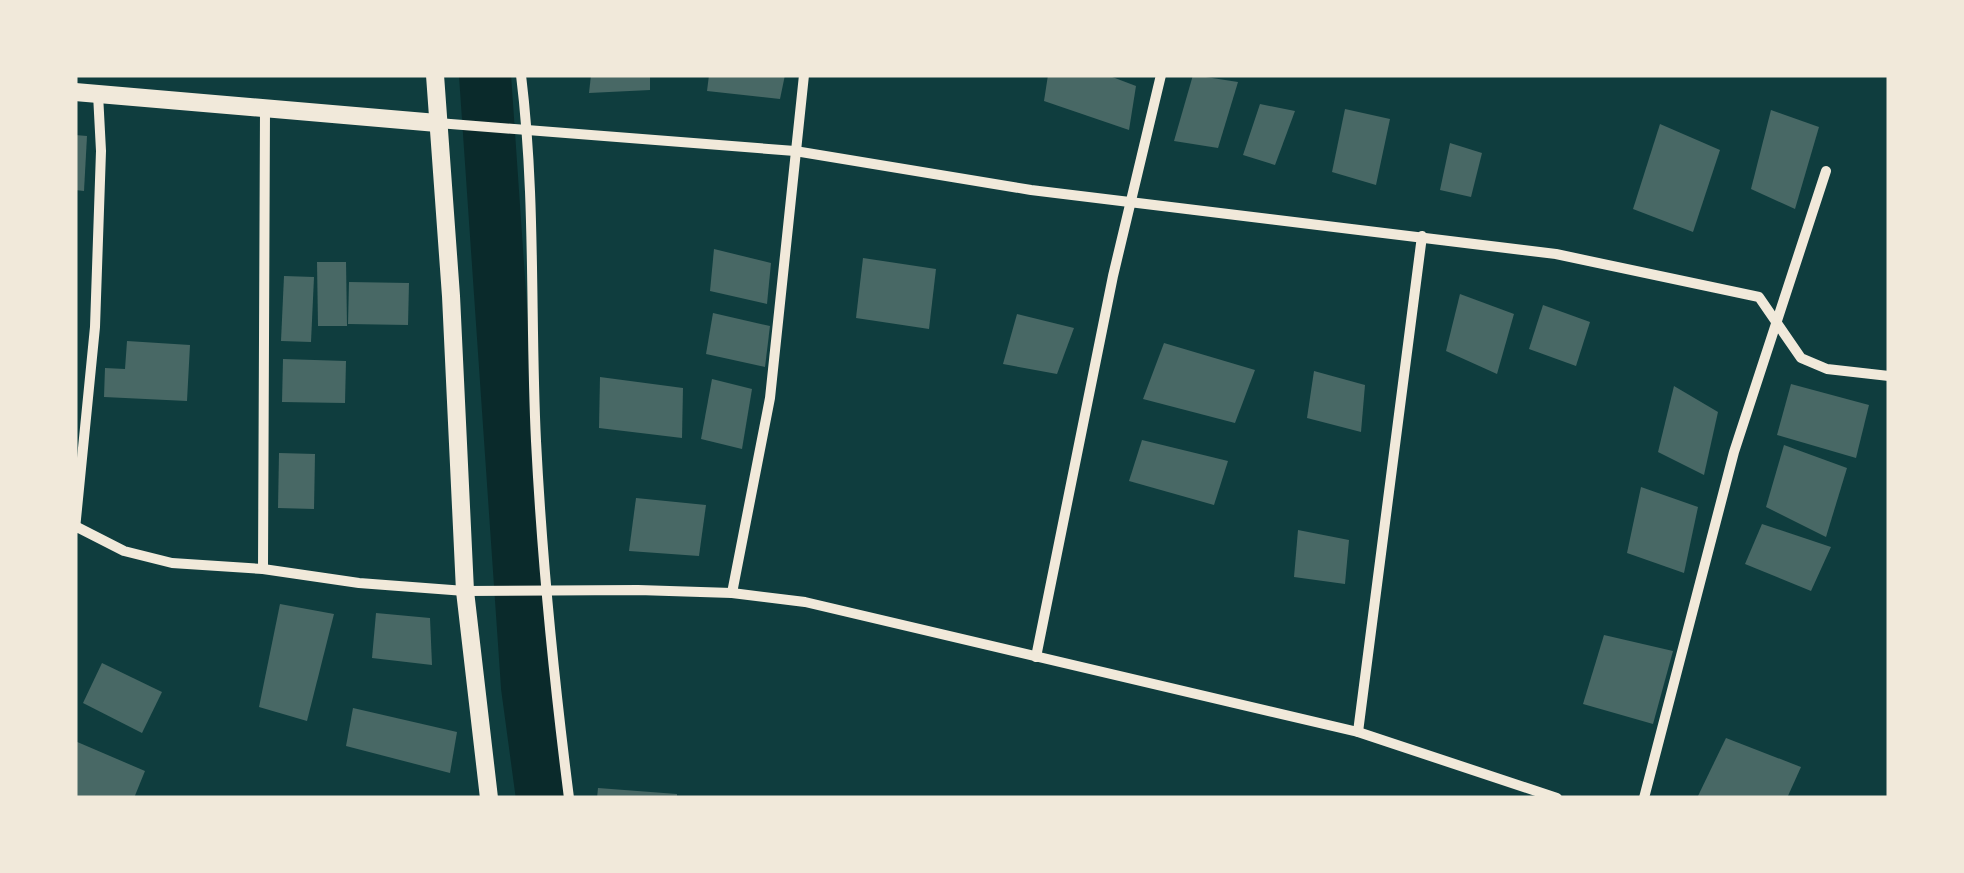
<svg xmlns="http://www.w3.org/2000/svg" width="1964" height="873" font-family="Barlow,sans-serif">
<rect width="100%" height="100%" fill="#0f3d3e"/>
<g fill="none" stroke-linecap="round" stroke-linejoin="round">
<path stroke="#0a2a2b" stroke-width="52" d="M 485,75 L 527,687 L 542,798"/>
</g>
<g fill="#486865">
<path d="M 591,75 L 650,75 L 650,90 L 589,93 Z"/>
<path d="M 709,75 L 785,75 L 780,99 L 707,91 Z"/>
<path d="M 1048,75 L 1107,75 L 1136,86 L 1129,130 L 1044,101 Z"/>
<path d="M 1193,75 L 1238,82 L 1218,148 L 1174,141 Z"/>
<path d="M 1260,104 L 1295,111 L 1275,165 L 1243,155 Z"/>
<path d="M 1345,109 L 1390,119 L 1376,185 L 1332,172 Z"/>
<path d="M 1771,110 L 1819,127 L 1795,209 L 1751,189 Z"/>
<path d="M 1660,124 L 1720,150 L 1693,232 L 1633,209 Z"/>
<path d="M 75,135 L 87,136 L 84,191 L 75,190 Z"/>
<path d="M 1450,143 L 1482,153 L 1471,197 L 1440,190 Z"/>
<path d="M 714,249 L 771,263 L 767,304 L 710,291 Z"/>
<path d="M 863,258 L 936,269 L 929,329 L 856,318 Z"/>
<path d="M 317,262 L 346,262 L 347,326 L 318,326 Z"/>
<path d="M 284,276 L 314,277 L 311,342 L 281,341 Z"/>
<path d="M 349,282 L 409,283 L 408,325 L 348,324 Z"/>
<path d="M 1460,294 L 1514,314 L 1497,374 L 1446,351 Z"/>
<path d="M 1543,305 L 1590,322 L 1576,366 L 1529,349 Z"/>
<path d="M 713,313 L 770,326 L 765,367 L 706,354 Z"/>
<path d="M 1017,314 L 1074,328 L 1057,374 L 1003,364 Z"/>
<path d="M 127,341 L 190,345 L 187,401 L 104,397 L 105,368 L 125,369 Z"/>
<path d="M 1164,343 L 1255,370 L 1235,423 L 1143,399 Z"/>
<path d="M 283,359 L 346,361 L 345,403 L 282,402 Z"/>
<path d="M 1314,371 L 1365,385 L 1361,432 L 1307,418 Z"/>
<path d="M 600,377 L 683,388 L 682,438 L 599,428 Z"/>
<path d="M 712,379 L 752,389 L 742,449 L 701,439 Z"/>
<path d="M 1791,384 L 1869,405 L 1856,458 L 1777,435 Z"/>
<path d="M 1674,386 L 1718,412 L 1704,475 L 1658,452 Z"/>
<path d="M 1142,440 L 1228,461 L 1214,505 L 1129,481 Z"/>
<path d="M 1784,445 L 1847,468 L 1826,537 L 1766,507 Z"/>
<path d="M 279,453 L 315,454 L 314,509 L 278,508 Z"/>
<path d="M 1641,487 L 1698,507 L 1684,573 L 1627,553 Z"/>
<path d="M 636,498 L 706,505 L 699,556 L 629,551 Z"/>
<path d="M 1762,524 L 1831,547 L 1811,591 L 1745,564 Z"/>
<path d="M 1298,530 L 1349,540 L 1345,584 L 1294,577 Z"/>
<path d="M 280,604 L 334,614 L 307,721 L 259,707 Z"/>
<path d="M 376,613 L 430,618 L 432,665 L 372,658 Z"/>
<path d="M 1604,635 L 1673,651 L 1653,724 L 1583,704 Z"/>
<path d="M 102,663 L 162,692 L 142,733 L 83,703 Z"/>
<path d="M 353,708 L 457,732 L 450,773 L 346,746 Z"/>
<path d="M 1726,738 L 1801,767 L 1787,798 L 1697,798 Z"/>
<path d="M 75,741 L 145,771 L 134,798 L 75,798 Z"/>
<path d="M 598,788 L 677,794 L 677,798 L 597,798 Z"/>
</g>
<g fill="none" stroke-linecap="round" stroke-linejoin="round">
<g stroke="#f1e9da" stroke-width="10">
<path d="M 521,75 C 536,197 530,319 536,441 C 542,560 554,680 569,798"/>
<path d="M 804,75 L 770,398 L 732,593 L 805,602 L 1358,732 L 1557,798"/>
<path d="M 438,123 L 795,151 L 1031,190 L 1556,254 L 1759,297 L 1801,358 L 1827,369 L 1889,376"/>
<path d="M 75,526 L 124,551 L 172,563 L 263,569 L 359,583 L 465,591 L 638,590 L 732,593"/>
<path d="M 75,529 L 95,327 L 101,151 L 98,94"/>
<path d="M 263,569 L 265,110"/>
<path d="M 1036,657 L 1113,276 L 1161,75"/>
<path d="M 1358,732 L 1422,236"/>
<path d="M 1644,798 L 1734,452 L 1826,171"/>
</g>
<g stroke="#f1e9da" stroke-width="18">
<path d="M 435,75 L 451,296 L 465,591 L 489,798"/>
<path d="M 75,92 L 437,123"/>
</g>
</g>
<rect width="1964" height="873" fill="none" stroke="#f1e9da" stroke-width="155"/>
</svg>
